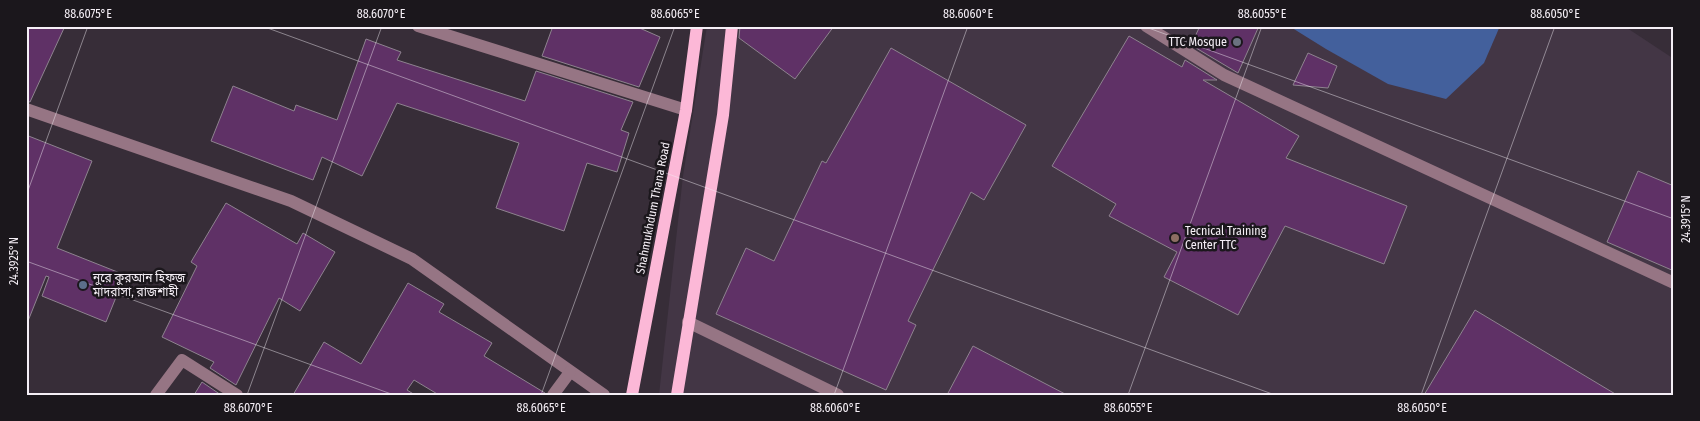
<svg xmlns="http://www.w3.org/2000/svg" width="1700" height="421" font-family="'Fira Sans Condensed','Noto Sans Bengali',sans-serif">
<rect width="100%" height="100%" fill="#372d38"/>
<path fill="#433645" d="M 707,26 L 1624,26 L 1674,59 L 1674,395 L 659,395 L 683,176 Z"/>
<path fill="#43609c" d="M 1289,26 L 1500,26 L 1484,63 L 1446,99 L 1388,84 L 1326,49 Z"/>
<g fill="#5f3166" stroke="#8e838f">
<path d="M 26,26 L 65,26 L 30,102 L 26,101 Z"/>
<path d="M 553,26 L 635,26 L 660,37 L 639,87 L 542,56 Z"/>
<path d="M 740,26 L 834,26 L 795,79 L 739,38 Z"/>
<path d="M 1200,26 L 1259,26 L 1238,73 L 1191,45 Z"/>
<path d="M 1129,36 L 1182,67 L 1185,60 L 1217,80 L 1203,80 L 1299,136 L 1286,158 L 1407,206 L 1384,264 L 1285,226 L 1238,315 L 1164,277 L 1177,252 L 1109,216 L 1116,204 L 1052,166 Z"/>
<path d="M 366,39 L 401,52 L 397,60 L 525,101 L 536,71 L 633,102 L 621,130 L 629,133 L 617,172 L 587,163 L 564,231 L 496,208 L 519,143 L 397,103 L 362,176 L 322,157 L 313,180 L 211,141 L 233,86 L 294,111 L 296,105 L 337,120 Z"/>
<path d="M 891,48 L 1026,125 L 984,200 L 971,192 L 908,321 L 916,325 L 886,390 L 716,314 L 746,248 L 774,261 L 822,161 L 826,163 Z"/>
<path d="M 1308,53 L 1337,66 L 1328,88 L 1293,85 Z"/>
<path d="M 26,135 L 92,161 L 57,248 L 125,275 L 106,322 L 42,296 L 49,277 L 46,276 L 28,321 L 26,321 Z"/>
<path d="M 1638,171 L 1674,186 L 1674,271 L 1607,242 Z"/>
<path d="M 226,203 L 297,244 L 303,233 L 335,252 L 300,311 L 279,298 L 236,385 L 210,368 L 214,362 L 162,337 L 197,266 L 191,262 Z"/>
<path d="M 408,283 L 444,304 L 439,312 L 492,343 L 484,356 L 545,393 L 545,395 L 439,395 L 414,380 L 407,390 L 415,395 L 293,395 L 324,342 L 361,364 Z"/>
<path d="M 1475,310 L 1617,395 L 1424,395 Z"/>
<path d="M 973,346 L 1067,395 L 947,395 Z"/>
<path d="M 202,382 L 221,395 L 194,395 Z"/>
</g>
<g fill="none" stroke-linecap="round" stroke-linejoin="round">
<g stroke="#967584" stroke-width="12">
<path d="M 418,26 L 686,110"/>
<path d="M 1146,26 L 1224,75 L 1674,283"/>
<path d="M 26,109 L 291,201 L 412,259 L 604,395"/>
<path d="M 688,322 L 838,395"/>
<path d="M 156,395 L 182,360 L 237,395"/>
<path d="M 553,395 L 570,372"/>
</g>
<g stroke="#fcb8d7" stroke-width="12">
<path d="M 632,395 L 686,110 L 697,26"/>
<path d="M 677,395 L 723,115 L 732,26"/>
</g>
</g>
<path fill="none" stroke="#f5eff6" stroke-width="1" stroke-opacity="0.45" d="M 262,26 L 1275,395M 1143,26 L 1674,219M 26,196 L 88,26M 26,261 L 394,395M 247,395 L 382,26M 541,395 L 675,26M 834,395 L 968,26M 1128,395 L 1262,26M 1421,395 L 1555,26"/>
<circle fill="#6b7280" stroke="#1b171c" stroke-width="2" cx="1237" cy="42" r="5"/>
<circle fill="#8d6e63" stroke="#1b171c" stroke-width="2" cx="1175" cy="238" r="5"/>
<circle fill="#5c6f8a" stroke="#1b171c" stroke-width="2" cx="83" cy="285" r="5"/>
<g text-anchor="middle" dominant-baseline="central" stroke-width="5" stroke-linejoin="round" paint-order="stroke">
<g font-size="12" fill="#f5eff6" stroke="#1b171c" text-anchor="start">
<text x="1227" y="42" text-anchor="end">TTC Mosque</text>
<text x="1185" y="231">Tecnical Training<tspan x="1185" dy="14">Center TTC</tspan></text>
<text x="93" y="278">নুরে কুরআন হিফজ<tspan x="93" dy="14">মাদরাসা, রাজশাহী</tspan></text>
</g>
<g font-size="12" fill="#f5eff6" stroke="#1b171c">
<text transform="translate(653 208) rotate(-79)">Shahmukhdum Thana Road</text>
</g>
</g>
<rect width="1700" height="421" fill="none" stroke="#1b171c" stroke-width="55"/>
<rect x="28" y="28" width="1644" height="366" fill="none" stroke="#f5eff6" stroke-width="2"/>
<g font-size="12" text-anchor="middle" fill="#f5eff6">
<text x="88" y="18">88.6075°E</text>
<text x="381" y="18">88.6070°E</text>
<text x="675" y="18">88.6065°E</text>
<text x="968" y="18">88.6060°E</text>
<text x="1262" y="18">88.6055°E</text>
<text x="1555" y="18">88.6050°E</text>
<text transform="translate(1686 219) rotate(-90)" y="4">24.3915°N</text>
<text transform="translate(14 261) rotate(-90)" y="4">24.3925°N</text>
<text x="248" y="412">88.6070°E</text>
<text x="541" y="412">88.6065°E</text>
<text x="835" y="412">88.6060°E</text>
<text x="1128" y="412">88.6055°E</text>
<text x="1422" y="412">88.6050°E</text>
</g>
</svg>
